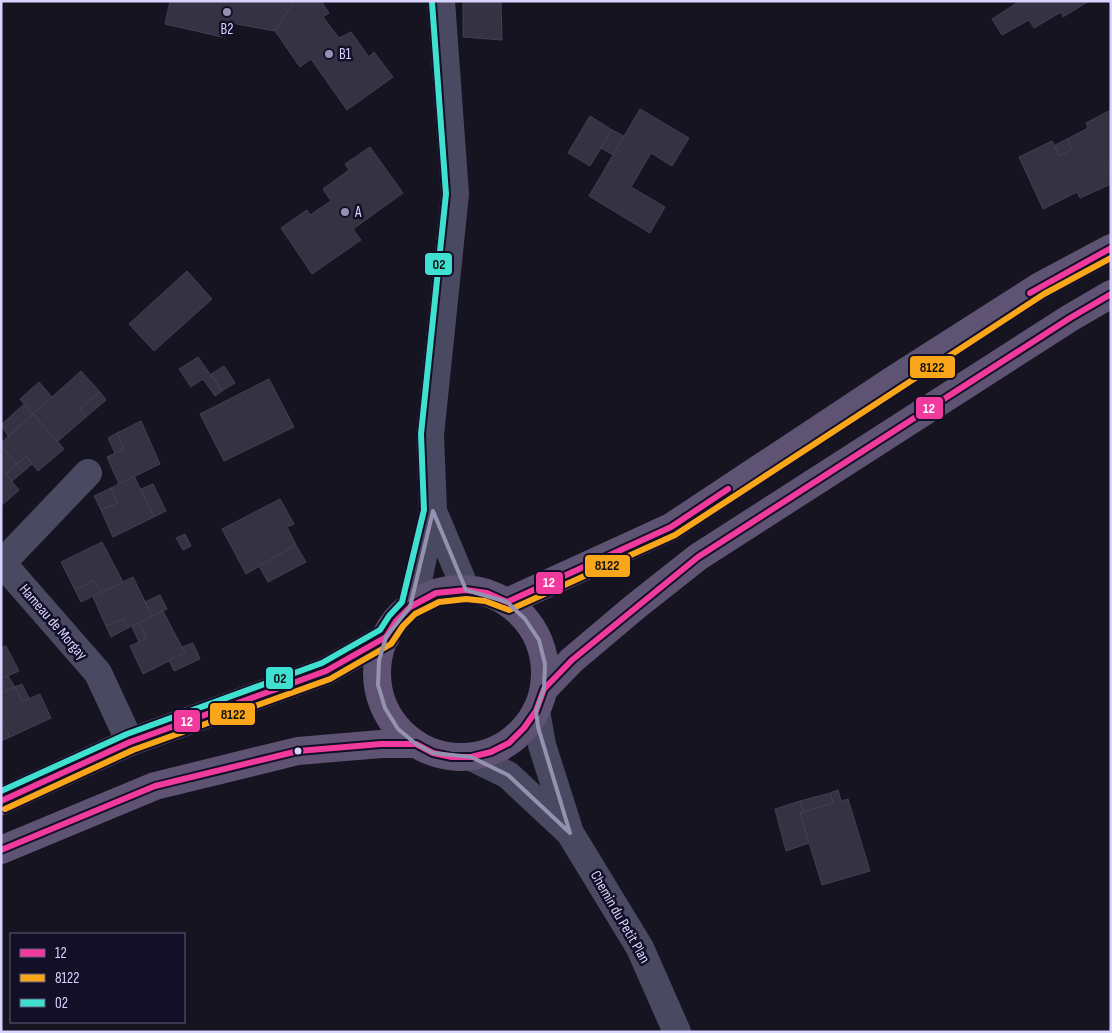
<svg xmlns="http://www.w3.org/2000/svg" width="1112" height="1033" font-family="'Sofia Sans Condensed',sans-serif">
<rect width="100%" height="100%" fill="#161421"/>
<g fill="#343243" stroke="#433f54">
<path d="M 170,1 L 294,1 L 275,31 L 226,22 L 222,37 L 165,24 Z"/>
<path d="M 294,1 L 321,1 L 329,13 L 323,17 L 339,38 L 351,32 L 369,57 L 374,52 L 393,77 L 347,110 L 311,59 L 300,67 L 275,31 Z"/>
<path d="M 463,1 L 501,1 L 502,40 L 463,37 Z"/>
<path d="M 1020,1 L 1089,1 L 1063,17 L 1061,12 L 1034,28 L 1029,20 L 1002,35 L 992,19 Z"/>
<path d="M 640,109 L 689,138 L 672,166 L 651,153 L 631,187 L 665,207 L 650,233 L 589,196 Z"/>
<path d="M 1111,110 L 1111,164 L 1108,165 L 1111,171 L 1111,184 L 1080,198 L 1077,192 L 1043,209 L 1019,157 L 1052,141 L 1059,156 L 1072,149 L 1067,139 L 1088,128 L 1086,123 Z"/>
<path d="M 590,116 L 612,130 L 590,166 L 568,153 Z"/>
<path d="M 612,130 L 624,136 L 613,155 L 601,148 Z"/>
<path d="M 1067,139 L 1072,149 L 1059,156 L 1055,145 Z"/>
<path d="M 370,147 L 403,193 L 353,229 L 361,240 L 312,274 L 281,228 L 307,210 L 310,215 L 331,201 L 323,189 L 349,170 L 345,164 Z"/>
<path d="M 187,271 L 212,299 L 154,351 L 129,324 Z"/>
<path d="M 198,357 L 222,391 L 215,396 L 203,379 L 191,387 L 179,369 Z"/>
<path d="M 224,366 L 235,383 L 222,391 L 211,374 Z"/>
<path d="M 81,371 L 100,392 L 80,409 L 86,417 L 57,442 L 33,414 Z"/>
<path d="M 269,379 L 294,427 L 224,461 L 200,414 Z"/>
<path d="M 39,382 L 52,397 L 33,414 L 20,399 Z"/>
<path d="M 100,392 L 106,400 L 86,417 L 80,409 Z"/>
<path d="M 24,404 L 33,414 L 8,436 L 1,425 Z"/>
<path d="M 33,414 L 64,449 L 38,471 L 26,456 L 17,464 L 1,446 L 1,443 Z"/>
<path d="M 141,421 L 160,464 L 119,484 L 107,457 L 124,449 L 117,433 Z"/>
<path d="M 117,433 L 124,449 L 115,453 L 108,438 Z"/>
<path d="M 1,446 L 17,464 L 6,474 L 19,490 L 1,506 Z"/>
<path d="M 26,456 L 32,464 L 24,471 L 17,464 Z"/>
<path d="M 17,464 L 24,471 L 12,481 L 6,474 Z"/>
<path d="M 134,476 L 154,517 L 113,537 L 101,510 L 118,503 L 111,488 Z"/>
<path d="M 153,484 L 166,511 L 154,517 L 141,489 Z"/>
<path d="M 111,488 L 118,503 L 101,510 L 94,496 Z"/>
<path d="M 280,499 L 294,524 L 287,527 L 296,545 L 246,574 L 222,529 Z"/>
<path d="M 185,534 L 191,546 L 183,550 L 176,538 Z"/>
<path d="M 102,542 L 123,582 L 101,592 L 94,580 L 75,590 L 61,562 Z"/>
<path d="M 296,545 L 306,562 L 268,582 L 259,566 Z"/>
<path d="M 133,577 L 152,616 L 128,628 L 123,619 L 106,626 L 93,597 Z"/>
<path d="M 94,580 L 101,592 L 81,602 L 75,590 Z"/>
<path d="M 160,595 L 167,609 L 152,616 L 145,602 Z"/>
<path d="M 163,611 L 185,653 L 143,674 L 130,646 L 147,638 L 139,623 Z"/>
<path d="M 123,619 L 128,628 L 111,637 L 106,626 Z"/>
<path d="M 139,623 L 147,638 L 139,642 L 132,627 Z"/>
<path d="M 193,643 L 200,659 L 174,671 L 169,660 L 185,653 L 182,647 Z"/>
<path d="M 6,646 L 19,671 L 1,679 L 1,648 Z"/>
<path d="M 8,676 L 15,687 L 7,691 L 1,679 Z"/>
<path d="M 1,681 L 7,691 L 1,694 Z"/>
<path d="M 22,684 L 29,698 L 22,702 L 15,687 Z"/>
<path d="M 15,687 L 22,702 L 40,694 L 51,718 L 10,737 L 1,720 L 1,694 Z"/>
<path d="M 1,720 L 10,737 L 1,741 Z"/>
<path d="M 838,790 L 841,801 L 848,799 L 870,871 L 822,885 L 800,813 L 833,803 L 830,793 Z"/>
<path d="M 830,793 L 833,803 L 803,812 L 800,801 Z"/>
<path d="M 800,801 L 803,812 L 800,813 L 809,843 L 786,851 L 775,809 Z"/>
</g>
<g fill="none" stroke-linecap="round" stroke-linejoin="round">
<g stroke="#4a4962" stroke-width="28">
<path d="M 88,473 L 2,563 L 98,673 L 130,742"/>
<path d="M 433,511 L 466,590"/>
<path d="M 410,607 L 418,580 L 433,511 L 430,435 L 455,194 L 441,1"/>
<path d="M 536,711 L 542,745 L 570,833 L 640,948 L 677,1032"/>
<path d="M 471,757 L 508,775 L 569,832"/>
</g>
<g stroke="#5e5373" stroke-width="28">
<circle cx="461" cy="673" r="84"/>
<path d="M 507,602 L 671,527 L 896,378 L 1040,286 L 1111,248"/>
<path d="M 544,689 L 572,660 L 636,606 L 698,557 L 1070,318 L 1111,294"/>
<path d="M 1,801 L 130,742 L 326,671 L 386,637"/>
<path d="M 1,850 L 155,786 L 298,751 L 381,744 L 416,744"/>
</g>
<defs>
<g id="bus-1">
<path d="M 1030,293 L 1111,248"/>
<path d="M 1,801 L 130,742 L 326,671 L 386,637 L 396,621 L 410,607 L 436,593 L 466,590 L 487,593 L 507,602 L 671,527 L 728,489"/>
<path d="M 1,850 L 155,786 L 298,751 L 381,744 L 416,744 L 433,753 L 452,757 L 471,757 L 491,752 L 509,743 L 524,728 L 536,711 L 544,689 L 572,660 L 698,557 L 1070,318 L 1111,294"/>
</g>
<path id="bus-2" d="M 5,809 L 133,750 L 330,679 L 391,644 L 403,626 L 415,614 L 439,602 L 466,599 L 485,601 L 509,610 L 675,535 L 1044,294 L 1111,258"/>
<path id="bus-3" d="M 1,791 L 127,734 L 322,663 L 380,630 L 389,616 L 402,602 L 424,510 L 421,434 L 446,194 L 432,2"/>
</defs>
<use href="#bus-1" stroke="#130f26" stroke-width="10"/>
<use href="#bus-2" stroke="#130f26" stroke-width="10"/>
<use href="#bus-3" stroke="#130f26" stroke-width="10"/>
<use href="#bus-1" stroke="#f13a9d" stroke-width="6"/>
<use href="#bus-2" stroke="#faa61a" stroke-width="6"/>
<use href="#bus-3" stroke="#40e0d0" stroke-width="6"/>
</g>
<path fill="none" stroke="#9591b1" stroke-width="4" stroke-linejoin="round" d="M 433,511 L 466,590 L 507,602 L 525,619 L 539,640 L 545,664 L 544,689 L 536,711 L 538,727 L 570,833 L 508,775 L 471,757 L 433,753 L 416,744 L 398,729 L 385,708 L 378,685 L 379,661 L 386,637 L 410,607 Z"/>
<g fill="#9591b1" stroke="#130f26" stroke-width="2">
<circle cx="227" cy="12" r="5"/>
<circle cx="329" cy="54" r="5"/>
<circle cx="345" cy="212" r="5"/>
</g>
<circle fill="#d9d4ff" stroke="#130f26" stroke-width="2" cx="298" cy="751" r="4.5"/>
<g text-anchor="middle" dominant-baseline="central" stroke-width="5" stroke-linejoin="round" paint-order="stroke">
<g font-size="15" fill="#d9d4ff" stroke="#130f26" text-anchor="start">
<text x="227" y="29" text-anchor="middle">B2</text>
<text x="339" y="54">B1</text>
<text x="355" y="212">A</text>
</g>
<g font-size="15" fill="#d9d4ff" stroke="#130f26">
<text transform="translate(53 622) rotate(49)">Hameau de Morgay</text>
<text transform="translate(620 917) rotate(60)">Chemin du Petit Plan</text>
</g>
</g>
<g stroke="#130f26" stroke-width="2">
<rect x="424" y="252" width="29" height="24" rx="5" fill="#40e0d0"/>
<rect x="909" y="355" width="47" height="24" rx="5" fill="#faa61a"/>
<rect x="915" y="396" width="29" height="24" rx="5" fill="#f13a9d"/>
<rect x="584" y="554" width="47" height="24" rx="5" fill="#faa61a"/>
<rect x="535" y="571" width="29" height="24" rx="5" fill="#f13a9d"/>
<rect x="265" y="666" width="29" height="24" rx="5" fill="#40e0d0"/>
<rect x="209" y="702" width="47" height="24" rx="5" fill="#faa61a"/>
<rect x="173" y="709" width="28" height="24" rx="5" fill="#f13a9d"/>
</g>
<g font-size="14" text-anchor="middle" font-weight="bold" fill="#fff">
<text x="929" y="413">12</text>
<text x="549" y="587">12</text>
<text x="187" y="726">12</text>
</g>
<g font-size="14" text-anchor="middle" font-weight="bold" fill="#111">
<text x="439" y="269">02</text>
<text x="932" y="372">8122</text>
<text x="607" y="570">8122</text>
<text x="280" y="683">02</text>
<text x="233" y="719">8122</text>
</g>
<rect width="1112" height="1033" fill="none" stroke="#d9d4ff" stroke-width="5"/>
<rect x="10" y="933" width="175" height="90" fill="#130f26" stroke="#625e7d"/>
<rect x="20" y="949" width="25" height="8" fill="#f13a9d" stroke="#625e7d"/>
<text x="55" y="958" font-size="15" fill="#d9d4ff">12</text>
<rect x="20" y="974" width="25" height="8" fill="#faa61a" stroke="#625e7d"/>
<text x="55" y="983" font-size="15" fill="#d9d4ff">8122</text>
<rect x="20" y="999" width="25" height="8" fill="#40e0d0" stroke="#625e7d"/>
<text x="55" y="1008" font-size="15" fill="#d9d4ff">02</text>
</svg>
